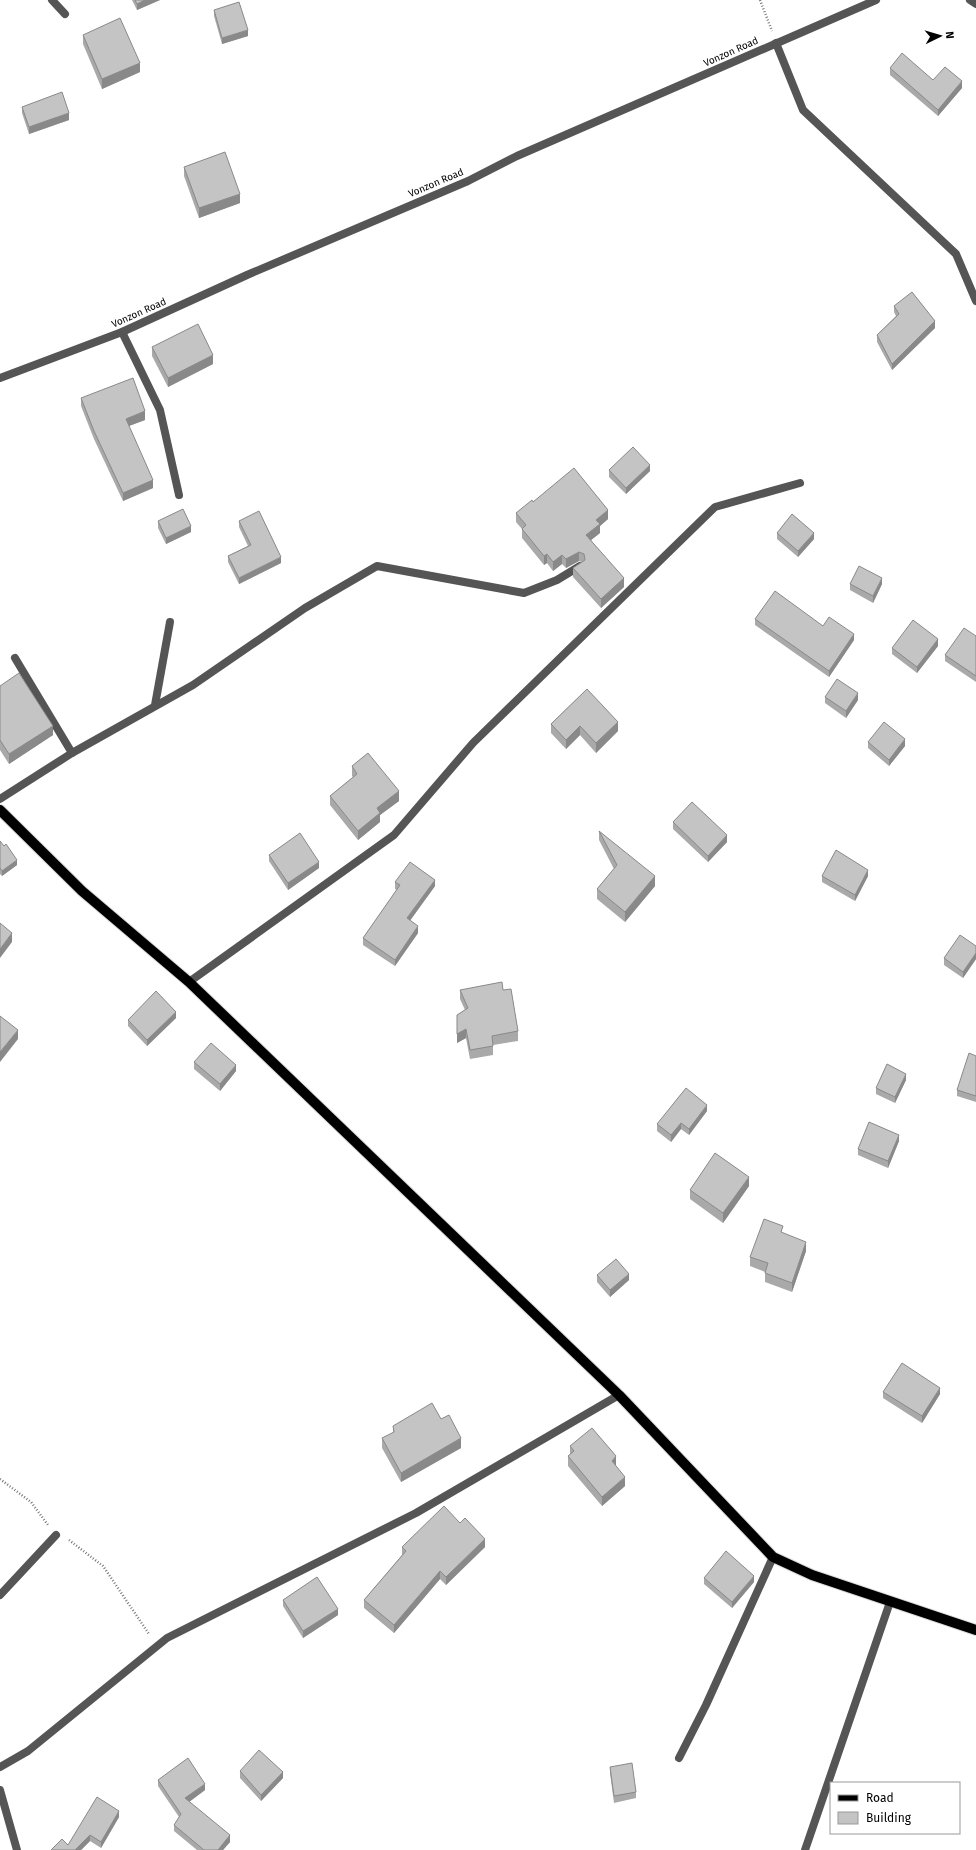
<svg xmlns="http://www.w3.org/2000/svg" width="976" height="1850" font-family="'Fira Sans',sans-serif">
<rect width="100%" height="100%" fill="#fff"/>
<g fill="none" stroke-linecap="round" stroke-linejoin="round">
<defs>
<path id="primary" d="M 0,810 L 82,891 L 189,982 L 619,1395 L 773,1557 L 812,1575 L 976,1630"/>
</defs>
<use href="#primary" stroke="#dbdbdb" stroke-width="12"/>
<g stroke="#777" stroke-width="2.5" stroke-dasharray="1 2" stroke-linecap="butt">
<path d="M 760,0 L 772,31"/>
<path d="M 0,1479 L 31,1502 L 48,1525"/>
<path d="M 69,1540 L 103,1566 L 149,1634"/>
</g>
<g stroke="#555" stroke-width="8">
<path d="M 970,0 L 976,4"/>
<path d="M 776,43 L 803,110 L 956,254 L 976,301"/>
</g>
<g stroke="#555" stroke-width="8">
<path d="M 52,0 L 65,14"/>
<path d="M 122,332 L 160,410 L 179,495"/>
<path d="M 15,658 L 72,753"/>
<path d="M 155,705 L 170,622"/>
<path d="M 0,799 L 72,753 L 193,685 L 305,608 L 377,566 L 524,593 L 557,580 L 580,566"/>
<path d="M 189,982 L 394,835 L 473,743 L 715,507 L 800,483"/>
<path d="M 0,1595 L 56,1535"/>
<path d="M 679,1758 L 706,1705 L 773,1557"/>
<path d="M 0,1767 L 28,1751 L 167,1638 L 416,1513 L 619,1395"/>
<path d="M 0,1790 L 17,1850"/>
<path d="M 805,1850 L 890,1602"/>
</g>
<path stroke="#555" stroke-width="8" d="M 0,378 L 122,332 L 247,275 L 468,181 L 517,156 L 876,0"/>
<use href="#primary" stroke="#000" stroke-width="10"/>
</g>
<g fill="#a9a9a9">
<path d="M 132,0 L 160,0 L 137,10 Z"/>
<path d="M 214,10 L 248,36 L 222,44 L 214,16 Z"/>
<path d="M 83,35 L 140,72 L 102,89 L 83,44 Z"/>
<path d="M 890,68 L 933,80 L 962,88 L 938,116 L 890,75 Z"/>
<path d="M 22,107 L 69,120 L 29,134 L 22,113 Z"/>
<path d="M 184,167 L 240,203 L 199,218 L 184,176 Z"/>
<path d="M 894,306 L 935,328 L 892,370 L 877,342 L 877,335 L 896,316 L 894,312 Z"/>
<path d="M 152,347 L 213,364 L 168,387 L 152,356 Z"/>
<path d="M 81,398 L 145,420 L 129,426 L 153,488 L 123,501 L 94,439 L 81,406 Z"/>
<path d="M 609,470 L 650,471 L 626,494 L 609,477 Z"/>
<path d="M 533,502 L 608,519 L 600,526 L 600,533 L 591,540 L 624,587 L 601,608 L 573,577 L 573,568 L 582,562 L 579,561 L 566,568 L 562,564 L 553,571 L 547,563 L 544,565 L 522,538 L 522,529 L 516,522 L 516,513 Z"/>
<path d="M 158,521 L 191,532 L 166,544 L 158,528 Z"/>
<path d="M 239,521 L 281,563 L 239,584 L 228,562 L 228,556 L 248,546 L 239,527 Z"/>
<path d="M 777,533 L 814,539 L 798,557 L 777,539 Z"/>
<path d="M 850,584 L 882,584 L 873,603 L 850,590 Z"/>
<path d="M 755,619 L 823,626 L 854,640 L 829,677 L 755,625 Z"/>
<path d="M 976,636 L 976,682 L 945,661 L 945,655 Z"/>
<path d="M 938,646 L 917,673 L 892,654 L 892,648 Z"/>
<path d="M 0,686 L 53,735 L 9,764 L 0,750 Z"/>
<path d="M 587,689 L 618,731 L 596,753 L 580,735 L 566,749 L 551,733 L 551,724 Z"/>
<path d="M 825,697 L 858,700 L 846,718 L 825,703 Z"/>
<path d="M 868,742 L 905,746 L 889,766 L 868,748 Z"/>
<path d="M 352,766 L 399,801 L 380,815 L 380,822 L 358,840 L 330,805 L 330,796 L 353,777 L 352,776 Z"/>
<path d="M 673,822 L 727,842 L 708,862 L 673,829 Z"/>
<path d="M 599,831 L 655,886 L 625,922 L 597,899 L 597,889 L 614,869 L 599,840 Z"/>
<path d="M 0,841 L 17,865 L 2,876 L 0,874 Z"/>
<path d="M 269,855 L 319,868 L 288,890 L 269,861 Z"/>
<path d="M 822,876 L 868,876 L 855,901 L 822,882 Z"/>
<path d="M 395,882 L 435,886 L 410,920 L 418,933 L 395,966 L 363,945 L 363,938 L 397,890 L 395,889 Z"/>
<path d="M 976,946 L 976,959 L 963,978 L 944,965 L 944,958 Z"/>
<path d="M 460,990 L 518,1031 L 518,1041 L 493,1045 L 493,1055 L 470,1059 L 466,1038 L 457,1043 L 457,1015 L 465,1010 L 460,999 Z"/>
<path d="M 176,1018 L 147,1046 L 128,1026 L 128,1020 Z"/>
<path d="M 976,1056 L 976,1102 L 957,1096 L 957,1090 Z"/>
<path d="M 194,1062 L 236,1071 L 220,1091 L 194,1069 Z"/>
<path d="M 906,1080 L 895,1103 L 876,1094 L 876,1088 Z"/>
<path d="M 707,1111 L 689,1135 L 681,1129 L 671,1142 L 657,1131 L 657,1124 Z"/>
<path d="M 899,1141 L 888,1168 L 858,1155 L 858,1149 Z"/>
<path d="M 749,1186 L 723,1223 L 690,1199 L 690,1190 Z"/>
<path d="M 783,1233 L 806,1251 L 792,1292 L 765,1282 L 765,1272 L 750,1266 L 750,1257 Z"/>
<path d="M 597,1275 L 629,1280 L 610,1297 L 597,1282 Z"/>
<path d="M 883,1392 L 940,1394 L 922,1423 L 883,1398 Z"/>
<path d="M 393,1426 L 461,1448 L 401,1482 L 382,1448 L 382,1438 L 393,1433 Z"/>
<path d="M 570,1446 L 616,1466 L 625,1486 L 602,1506 L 568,1466 L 568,1456 L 570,1455 Z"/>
<path d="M 460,1523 L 485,1547 L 446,1585 L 440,1579 L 394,1633 L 364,1608 L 364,1600 L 402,1555 L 402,1547 Z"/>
<path d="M 704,1578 L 754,1582 L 732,1608 L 704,1584 Z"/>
<path d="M 283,1600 L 338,1615 L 303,1638 L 283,1606 Z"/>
<path d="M 610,1767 L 636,1792 L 636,1798 L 614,1803 L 610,1773 Z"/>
<path d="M 240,1771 L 283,1778 L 261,1801 L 240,1778 Z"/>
<path d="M 158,1780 L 205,1790 L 189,1802 L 230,1842 L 223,1850 L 197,1850 L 174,1831 L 174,1825 L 179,1817 L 158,1786 Z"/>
<path d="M 119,1817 L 101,1848 L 90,1841 L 81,1850 L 51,1850 L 68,1845 Z"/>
</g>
<g fill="#898989">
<path d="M 145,0 L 160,0 L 137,10 L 137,4 Z"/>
<path d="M 248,30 L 248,36 L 222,44 L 222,38 Z"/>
<path d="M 140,63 L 140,72 L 102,89 L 102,79 Z"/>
<path d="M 962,81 L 962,88 L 938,116 L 938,110 Z"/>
<path d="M 69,113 L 69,120 L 29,134 L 29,127 Z"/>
<path d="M 240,194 L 240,203 L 199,218 L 199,208 Z"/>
<path d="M 935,321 L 935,328 L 892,370 L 892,364 Z"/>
<path d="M 213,355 L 213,364 L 168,387 L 168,378 Z"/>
<path d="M 145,411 L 145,420 L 126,427 L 126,419 Z"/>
<path d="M 650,465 L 650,471 L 626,494 L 626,488 Z"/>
<path d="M 153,480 L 153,488 L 123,501 L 123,493 Z"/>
<path d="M 608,510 L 608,519 L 600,526 L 600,533 L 586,544 L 586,535 L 596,520 Z"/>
<path d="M 191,526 L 191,532 L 166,544 L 166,538 Z"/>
<path d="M 814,533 L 814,539 L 798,557 L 798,551 Z"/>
<path d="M 579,552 L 579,561 L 566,568 L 566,559 Z"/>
<path d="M 547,554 L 547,563 L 544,565 L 544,556 Z"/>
<path d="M 562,555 L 562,564 L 553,571 L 553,562 Z"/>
<path d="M 281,557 L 281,563 L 239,584 L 239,578 Z"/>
<path d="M 624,578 L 624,587 L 601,608 L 601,599 Z"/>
<path d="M 882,578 L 882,584 L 873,603 L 873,596 Z"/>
<path d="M 854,634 L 854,640 L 829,677 L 829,671 Z"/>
<path d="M 938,639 L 938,646 L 917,673 L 917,667 Z"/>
<path d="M 858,693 L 858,700 L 846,718 L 846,711 Z"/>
<path d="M 618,722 L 618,731 L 596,753 L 596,743 Z"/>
<path d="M 53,726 L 53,735 L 9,764 L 9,754 Z"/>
<path d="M 580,726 L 580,735 L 566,749 L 566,740 Z"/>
<path d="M 905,739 L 905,746 L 889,766 L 889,760 Z"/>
<path d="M 399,791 L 399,801 L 380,815 L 380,822 L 358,840 L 358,831 L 377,808 Z"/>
<path d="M 727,835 L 727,842 L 708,862 L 708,856 Z"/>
<path d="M 17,860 L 17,865 L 2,876 L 2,871 Z"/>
<path d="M 319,862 L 319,868 L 288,890 L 288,883 Z"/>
<path d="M 868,870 L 868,876 L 855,901 L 855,895 Z"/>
<path d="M 655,876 L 655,886 L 625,922 L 625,912 Z"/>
<path d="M 435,880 L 435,886 L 407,925 L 407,918 Z"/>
<path d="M 418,926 L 418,933 L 395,966 L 395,960 Z"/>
<path d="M 12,933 L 12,942 L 0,958 L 0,949 Z"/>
<path d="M 976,953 L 976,959 L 963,978 L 963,972 Z"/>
<path d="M 176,1012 L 176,1018 L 147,1046 L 147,1040 Z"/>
<path d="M 466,1029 L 466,1038 L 457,1043 L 457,1034 Z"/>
<path d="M 18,1030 L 18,1039 L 0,1062 L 0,1052 Z"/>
<path d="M 236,1065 L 236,1071 L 220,1091 L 220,1084 Z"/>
<path d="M 906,1074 L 906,1080 L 895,1103 L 895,1097 Z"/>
<path d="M 707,1105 L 707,1111 L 689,1135 L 689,1129 Z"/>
<path d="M 681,1123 L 681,1129 L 671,1142 L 671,1135 Z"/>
<path d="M 899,1135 L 899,1141 L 888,1168 L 888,1161 Z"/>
<path d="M 749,1177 L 749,1186 L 723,1223 L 723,1213 Z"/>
<path d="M 806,1242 L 806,1251 L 792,1292 L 792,1283 Z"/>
<path d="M 629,1274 L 629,1280 L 610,1297 L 610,1290 Z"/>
<path d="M 940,1388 L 940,1394 L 922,1423 L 922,1416 Z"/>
<path d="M 461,1438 L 461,1448 L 401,1482 L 401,1473 Z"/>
<path d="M 616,1456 L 616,1466 L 612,1461 Z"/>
<path d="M 625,1477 L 625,1486 L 602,1506 L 602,1497 Z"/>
<path d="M 485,1539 L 485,1547 L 446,1585 L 446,1577 Z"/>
<path d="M 440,1571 L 440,1579 L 394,1633 L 394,1625 Z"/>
<path d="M 754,1576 L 754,1582 L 732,1608 L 732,1602 Z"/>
<path d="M 338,1609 L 338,1615 L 303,1638 L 303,1631 Z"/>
<path d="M 283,1772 L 283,1778 L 261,1801 L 261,1795 Z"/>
<path d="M 205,1784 L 205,1790 L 185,1805 L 185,1798 Z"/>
<path d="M 119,1811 L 119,1817 L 101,1848 L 101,1842 Z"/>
<path d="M 90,1835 L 90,1841 L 81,1850 L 75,1850 Z"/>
<path d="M 230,1835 L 230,1842 L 223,1850 L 218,1850 Z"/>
</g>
<g fill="#c4c4c4" stroke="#898989">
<path d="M 135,0 L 145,0 L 137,4 Z"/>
<path d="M 239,2 L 248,30 L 222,38 L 214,10 Z"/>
<path d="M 120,18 L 140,63 L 102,79 L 83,35 Z"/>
<path d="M 902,53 L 933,80 L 945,67 L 962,81 L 938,110 L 890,68 Z"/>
<path d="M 62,92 L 69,113 L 29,127 L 22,107 Z"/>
<path d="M 225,152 L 240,194 L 199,208 L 184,167 Z"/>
<path d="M 912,292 L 935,321 L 892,364 L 877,335 L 899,314 L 894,306 Z"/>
<path d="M 198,324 L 213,355 L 168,378 L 152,347 Z"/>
<path d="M 133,378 L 145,411 L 126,419 L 153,480 L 123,493 L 94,431 L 81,398 Z"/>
<path d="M 633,447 L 650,465 L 626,488 L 609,470 Z"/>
<path d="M 574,468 L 608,510 L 596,520 L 600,524 L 586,535 L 624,578 L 601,599 L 573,568 L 585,560 L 584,554 L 579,552 L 566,559 L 562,555 L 553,562 L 547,554 L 544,556 L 522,529 L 526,525 L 516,513 L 532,500 L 533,502 Z"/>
<path d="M 183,509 L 191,526 L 166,538 L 158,521 Z"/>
<path d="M 259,511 L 281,557 L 239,578 L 228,556 L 251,545 L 239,521 Z"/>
<path d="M 792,514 L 814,533 L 798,551 L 777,533 Z"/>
<path d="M 859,566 L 882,578 L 873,596 L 850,584 Z"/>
<path d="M 775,591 L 823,626 L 829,617 L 854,634 L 829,671 L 755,619 Z"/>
<path d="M 913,620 L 938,639 L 917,667 L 892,648 Z"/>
<path d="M 964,628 L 976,636 L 976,676 L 945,655 Z"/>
<path d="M 19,673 L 53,726 L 9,754 L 0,740 L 0,686 Z"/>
<path d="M 837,679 L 858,693 L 846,711 L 825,697 Z"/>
<path d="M 587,689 L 618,722 L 596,743 L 580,726 L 566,740 L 551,724 Z"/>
<path d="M 884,722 L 905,739 L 889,760 L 868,742 Z"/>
<path d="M 368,753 L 399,791 L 377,808 L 380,813 L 358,831 L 330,796 L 357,774 L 352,766 Z"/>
<path d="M 692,802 L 727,835 L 708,856 L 673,822 Z"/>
<path d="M 599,831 L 655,876 L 625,912 L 597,889 L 617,865 Z"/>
<path d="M 300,833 L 319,862 L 288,883 L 269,855 Z"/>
<path d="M 0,841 L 4,846 L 6,844 L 17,860 L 2,871 L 0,868 Z"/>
<path d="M 836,850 L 868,870 L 855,895 L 822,876 Z"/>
<path d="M 410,862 L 435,880 L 407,918 L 418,926 L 395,960 L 363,938 L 400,885 L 395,882 Z"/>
<path d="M 0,923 L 12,933 L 0,949 Z"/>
<path d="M 960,935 L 976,946 L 976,953 L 963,972 L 944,958 Z"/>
<path d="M 502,982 L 503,990 L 511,989 L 518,1031 L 492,1036 L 493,1046 L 470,1050 L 466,1029 L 457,1034 L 457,1015 L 468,1008 L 460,990 Z"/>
<path d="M 156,991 L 176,1012 L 147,1040 L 128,1020 Z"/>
<path d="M 0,1016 L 18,1030 L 0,1052 Z"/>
<path d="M 211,1043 L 236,1065 L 220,1084 L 194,1062 Z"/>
<path d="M 969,1053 L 976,1056 L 976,1096 L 957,1090 Z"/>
<path d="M 887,1064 L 906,1074 L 895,1097 L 876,1088 Z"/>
<path d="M 686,1088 L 707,1105 L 689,1129 L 681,1123 L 671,1135 L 657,1124 Z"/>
<path d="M 869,1122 L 899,1135 L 888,1161 L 858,1149 Z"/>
<path d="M 715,1153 L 749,1177 L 723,1213 L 690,1190 Z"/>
<path d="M 764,1219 L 783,1226 L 781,1232 L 806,1242 L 792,1283 L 765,1273 L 768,1263 L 750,1257 Z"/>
<path d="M 616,1259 L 629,1274 L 610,1290 L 597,1275 Z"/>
<path d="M 902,1363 L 940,1388 L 922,1416 L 883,1392 Z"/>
<path d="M 432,1403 L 441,1419 L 449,1415 L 461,1438 L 401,1473 L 382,1438 L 394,1432 L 393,1426 Z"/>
<path d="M 592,1428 L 616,1456 L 612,1461 L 625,1477 L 602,1497 L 568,1456 L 574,1451 L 570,1446 Z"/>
<path d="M 444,1506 L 460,1523 L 465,1518 L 485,1539 L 446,1577 L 440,1571 L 394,1625 L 364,1600 L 406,1551 L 402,1547 Z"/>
<path d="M 726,1551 L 754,1576 L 732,1602 L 704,1578 Z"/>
<path d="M 317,1577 L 338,1609 L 303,1631 L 283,1600 Z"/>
<path d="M 259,1750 L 283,1772 L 261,1795 L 240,1771 Z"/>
<path d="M 188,1758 L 205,1784 L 185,1798 L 230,1835 L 218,1850 L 204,1850 L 174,1825 L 181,1814 L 158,1780 Z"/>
<path d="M 632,1763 L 636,1792 L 614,1796 L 610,1767 Z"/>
<path d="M 97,1797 L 119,1811 L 101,1842 L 90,1835 L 75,1850 L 51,1850 L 62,1839 L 68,1845 Z"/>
</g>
<g text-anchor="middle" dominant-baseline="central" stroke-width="3.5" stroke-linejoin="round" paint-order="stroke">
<g font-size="10" fill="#000" stroke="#fff">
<text transform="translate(731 52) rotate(-24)">Vonzon Road</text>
<text transform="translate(436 183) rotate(-23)">Vonzon Road</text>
<text transform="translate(139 313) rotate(-24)">Vonzon Road</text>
</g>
</g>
<rect x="830" y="1782" width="130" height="52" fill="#ffffff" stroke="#999999"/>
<rect x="838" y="1795" width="20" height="6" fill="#000000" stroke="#999999"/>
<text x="866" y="1802" font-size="12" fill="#000000">Road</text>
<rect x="838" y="1812" width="20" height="12" fill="#c4c4c4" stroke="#999999"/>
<text x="866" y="1822" font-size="12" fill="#000000">Building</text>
<g transform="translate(940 36) rotate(85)" stroke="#ffffff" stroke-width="3" paint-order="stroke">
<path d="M0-3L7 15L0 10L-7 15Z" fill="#000000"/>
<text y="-6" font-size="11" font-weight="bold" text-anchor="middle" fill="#000000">N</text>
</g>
</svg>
